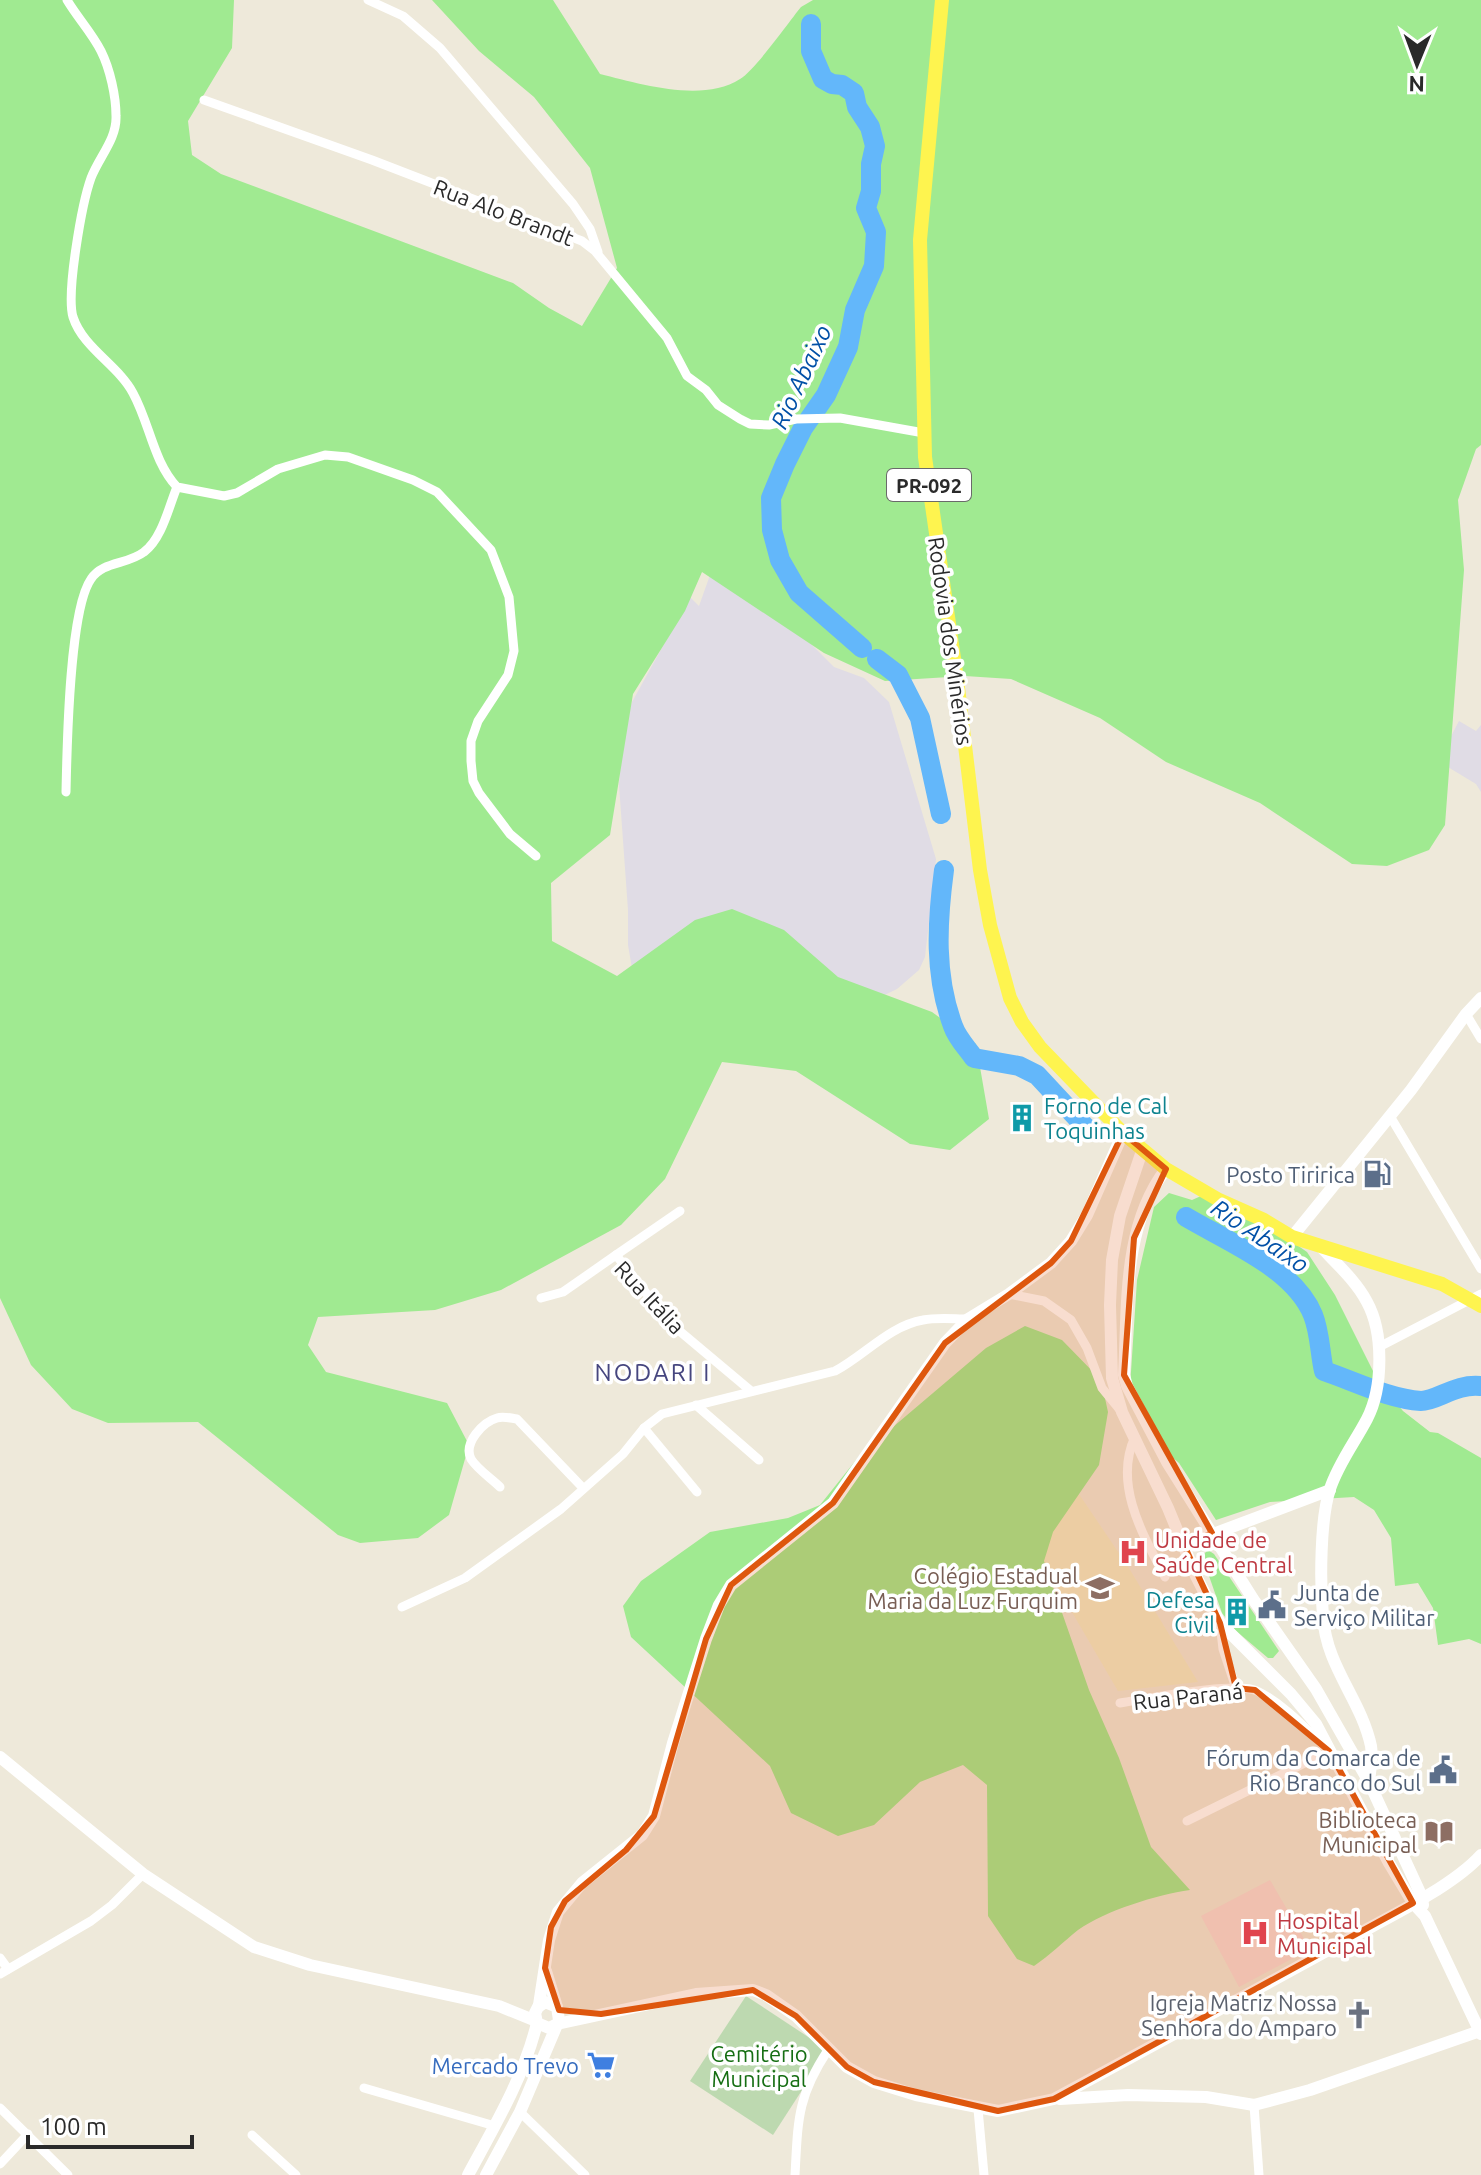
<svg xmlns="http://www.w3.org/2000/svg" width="1481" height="2175" font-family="Ubuntu,sans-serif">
<rect width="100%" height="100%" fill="#eee9da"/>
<g fill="#e0dce5">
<path d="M 715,561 L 797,630 L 834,667 L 864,678 L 889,702 L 936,859 L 925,957 L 919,970 L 897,989 L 864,1005 L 632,968 L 628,945 L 628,910 L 619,785 L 623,730 L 632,702 L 690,597 L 699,606 Z"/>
<path d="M 1459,721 L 1476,731 L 1481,725 L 1481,792 L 1476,784 L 1438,761 Z"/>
</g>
<path fill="#f1ebc8" d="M 1068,1478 L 1127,1565 L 1198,1682 L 1118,1691 L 1055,1583 L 1008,1510 Z"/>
<path fill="#f5dbd7" d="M 1270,1880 L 1310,1949 L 1239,1987 L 1201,1916 Z"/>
<g fill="#a0ea91">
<path d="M 0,0 L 234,0 L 232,48 L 188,121 L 192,155 L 221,174 L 513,283 L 549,308 L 582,326 L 617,268 L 590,168 L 534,97 L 479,51 L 432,0 L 553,0 L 600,74 C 640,84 703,103 740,79 C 755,70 788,23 801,7 L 813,0 L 1481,0 L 1481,445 L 1476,449 L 1458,500 L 1464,570 L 1445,825 L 1429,850 L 1387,866 L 1352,864 L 1260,803 L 1166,762 L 1100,718 L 1011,679 L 965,676 L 885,681 L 824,653 L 702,572 L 685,611 L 633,694 L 610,835 L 551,883 L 552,941 L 617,976 L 695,920 L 732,909 L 784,930 L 838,977 L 932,1012 L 976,1044 L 989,1119 L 950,1150 L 910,1144 L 796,1071 L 722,1062 L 665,1179 L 621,1225 L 501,1290 L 435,1310 L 318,1317 L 308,1345 L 326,1372 L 447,1403 L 469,1445 L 449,1515 L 418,1538 L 360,1543 L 338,1535 L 198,1422 L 108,1423 L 72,1409 L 31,1365 L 0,1298 Z"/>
<path d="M 1169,1193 L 1192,1200 L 1201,1196 L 1251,1213 L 1307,1252 L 1335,1295 L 1379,1383 L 1403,1411 L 1430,1432 L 1438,1433 L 1481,1458 L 1481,1644 L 1469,1639 L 1438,1645 L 1433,1608 L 1418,1583 L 1395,1586 L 1391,1538 L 1374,1510 L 1354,1497 L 1270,1502 L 1216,1520 L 1179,1463 L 1172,1457 L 1130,1387 L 1137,1280 L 1154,1207 Z"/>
<path d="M 1025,1326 L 1062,1340 L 1101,1380 L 1108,1412 L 1099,1465 L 1053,1532 L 1044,1561 L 1089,1690 L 1119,1758 L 1151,1847 L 1190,1890 C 1156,1895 1107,1910 1078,1930 C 1063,1942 1050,1955 1034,1966 L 1017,1959 L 988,1916 L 987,1785 L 963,1765 L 920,1782 L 874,1825 L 838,1836 L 791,1813 L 770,1766 L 631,1637 L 623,1606 L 641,1581 L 710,1532 L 788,1518 L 820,1505 L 860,1455 L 986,1348 Z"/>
<path d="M 1208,1550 L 1214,1554 L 1279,1651 L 1273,1658 L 1268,1658 L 1235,1630 L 1222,1613 L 1202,1556 Z"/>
</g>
<path fill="#bdd9b0" d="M 746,1996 L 828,2050 L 773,2135 L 690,2081 Z"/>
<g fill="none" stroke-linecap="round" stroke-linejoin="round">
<g stroke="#63b7fa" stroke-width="20">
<path d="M 811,24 L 811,51 L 823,79 L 832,84 L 842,85 L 854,93 L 857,107 L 870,127 L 875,146 L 871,164 L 871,191 L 866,208 L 876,232 L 874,266 L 855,310 L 848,347 L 826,395 L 803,428 L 785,464 L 771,498 L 772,530 L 780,560 L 799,593 L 862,648"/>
<path d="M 877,659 L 898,675 L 920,718 L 941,814"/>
<path d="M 944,870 C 937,923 934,975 953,1026 C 957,1038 967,1048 974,1058 L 1019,1066 L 1037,1075 L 1090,1132"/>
<path d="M 1186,1217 C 1228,1242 1294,1268 1313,1315 C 1320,1332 1320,1354 1324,1371 C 1354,1381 1389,1399 1421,1401 C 1437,1401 1456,1383 1481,1386"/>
</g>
<g stroke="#fff" stroke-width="9">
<path d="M 67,0 C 77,17 92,33 101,51 C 110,69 116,96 116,116 C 117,139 99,157 91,178 C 82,203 66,293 73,317 C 83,348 118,365 133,393 C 150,424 153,461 177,487 L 224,496 L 237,493 L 278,469 L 325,455 L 348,457 L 413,480 L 437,492 L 491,550 L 509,597 L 514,651 L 508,675 L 478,721 L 471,741 L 471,761 L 473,781 L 479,793 L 510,834 L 536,856"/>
<path d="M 368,0 L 403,16 L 440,48 L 573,204 L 590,229 L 598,252"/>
<path d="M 204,100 L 372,160 L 582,241 L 595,251 L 667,338 L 687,376 L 706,390 L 718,405 L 740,419 L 750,424 L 769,425 L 796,419 L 840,418 L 924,433"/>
<path d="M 66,792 C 67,749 69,610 91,579 C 103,561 127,565 144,552 C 162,539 169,506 177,487"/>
<path d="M 1466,1014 L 1481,1039"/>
<path d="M 1390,1116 L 1481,1269"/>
<path d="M 616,1255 L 680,1211"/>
<path d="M 1009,1294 L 1044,1301 L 1071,1320 L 1087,1348 L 1102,1388 L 1120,1410"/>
<path d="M 541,1298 L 563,1292 L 616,1255 L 670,1323 L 751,1391"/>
<path d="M 1379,1347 L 1481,1294"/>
<path d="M 696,1405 L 759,1460"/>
<path d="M 644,1428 L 697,1492"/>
<path d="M 1135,1437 C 1113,1484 1143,1535 1165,1577"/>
<path d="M 500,1487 C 492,1479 477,1469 471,1459 C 463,1443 483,1422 497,1418 C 503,1416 510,1418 517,1419 L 583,1488"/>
<path d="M 402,1607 L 465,1578 L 561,1509 L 623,1454 L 644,1428 L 662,1414 L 835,1371 C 865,1355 889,1326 923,1320 C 937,1317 954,1319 968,1319"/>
<path d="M 1220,1623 L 1223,1649 L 1236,1688"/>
<path d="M 1120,1703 C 1147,1699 1237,1681 1257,1691 C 1284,1704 1308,1731 1329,1751 L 1187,1821"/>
<path d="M 0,1958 L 8,1969"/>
<path d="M 0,1974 L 91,1921 L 112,1905 L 143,1874"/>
<path d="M 364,2088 L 495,2126"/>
<path d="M 1254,2105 L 1259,2175"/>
<path d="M 0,2108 L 68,2175"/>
<path d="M 978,2109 L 984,2175"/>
<path d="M 520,2112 L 585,2175"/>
<path d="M 252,2135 L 296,2175"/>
<path d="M 0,2164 L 28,2134"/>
<path d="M 795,2175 C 798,2120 797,2097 828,2050"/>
</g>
<g stroke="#fff" stroke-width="12">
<path d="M 1142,1151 L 1120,1216 L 1112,1260 L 1110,1305 L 1112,1378 L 1122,1412 L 1168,1508 L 1196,1576 L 1220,1623 L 1291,1694 L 1316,1724 L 1389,1863 L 1413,1903 L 1425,1916 L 1481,2034"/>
<path d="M 1166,1169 C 1122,1227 1128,1305 1124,1375 L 1127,1386 L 1167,1462 L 1253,1599 L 1316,1689 L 1369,1782 L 1422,1897 L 1423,1905"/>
<path d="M 1292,1237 L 1411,1090 L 1466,1014 L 1481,998"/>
<path d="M 1320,1246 C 1336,1263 1356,1281 1367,1302 C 1384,1333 1383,1388 1367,1419 C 1355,1442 1338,1464 1330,1489 C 1320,1519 1320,1583 1323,1616 C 1326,1667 1361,1699 1371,1746 C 1373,1758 1370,1770 1369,1782"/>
<path d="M 1184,1545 L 1330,1490"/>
<path d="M 0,1757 L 143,1874 L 254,1947 L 310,1965 L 499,2006 L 536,2021"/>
<path d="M 546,1971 L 557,2007"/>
<path d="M 539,2005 L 549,1940 L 558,1912 L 582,1883 L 642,1835 L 654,1816 L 673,1743 L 706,1639 L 719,1605 L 731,1585 L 833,1503 L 945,1343 L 968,1319 L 1009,1294 L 1051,1263 L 1071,1241 L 1087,1215 L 1123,1133"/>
<path d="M 557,2024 L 696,1994 L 753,1990 L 766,1995 L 796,2016 L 847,2067 L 874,2082 L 916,2095 L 998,2111 L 1054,2099 C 1150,2047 1247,1995 1343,1942 C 1383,1920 1451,1888 1481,1855"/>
<path d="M 1060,2099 L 1128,2095 L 1206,2097 L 1254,2105 L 1310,2090 L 1480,2031"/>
<path d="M 468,2175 C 494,2127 524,2077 537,2023"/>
<path d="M 486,2175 L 520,2112 L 559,2020 L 557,2007 L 545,2002 L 538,2007 L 535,2013 L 537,2023 L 549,2028 L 555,2025"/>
</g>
<path stroke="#fef44f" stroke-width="14" d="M 942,0 L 920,240 L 925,457 L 957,679 L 980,870 L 990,925 L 1010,998 L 1022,1022 L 1040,1047 L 1123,1133 L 1166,1169 L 1219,1200 L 1264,1220 L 1292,1237 L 1442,1284 L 1481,1306"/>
</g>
<path fill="#de570e" fill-opacity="0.2" stroke="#de570e" stroke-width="6" stroke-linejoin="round" d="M 1123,1133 L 1166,1169 L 1134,1238 L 1124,1375 L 1212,1533 L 1184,1545 L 1220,1623 L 1236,1688 L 1255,1690 L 1329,1751 L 1413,1903 L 1054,2099 L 998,2111 L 874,2082 L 847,2067 L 796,2016 L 753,1990 L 601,2014 L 559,2010 L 545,1968 L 551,1927 L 565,1901 L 626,1850 L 654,1816 L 706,1639 L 731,1585 L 833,1503 L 945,1343 L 1051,1263 L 1071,1241 Z"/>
<defs>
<symbol id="building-bare" viewBox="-9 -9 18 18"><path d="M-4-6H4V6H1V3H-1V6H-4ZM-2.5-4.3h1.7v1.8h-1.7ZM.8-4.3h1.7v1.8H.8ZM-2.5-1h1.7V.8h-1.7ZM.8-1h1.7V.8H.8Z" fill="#0f9aa8" stroke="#fff" stroke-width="2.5" paint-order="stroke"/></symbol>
<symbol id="fuel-bare" viewBox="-9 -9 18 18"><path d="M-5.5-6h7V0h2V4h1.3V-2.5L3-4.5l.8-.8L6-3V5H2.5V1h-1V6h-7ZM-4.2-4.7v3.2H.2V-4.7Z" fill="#5c6f8a" stroke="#fff" stroke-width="2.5" paint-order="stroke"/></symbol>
<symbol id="hospital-bare" viewBox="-9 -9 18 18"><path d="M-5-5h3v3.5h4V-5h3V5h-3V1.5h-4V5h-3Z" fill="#e0444e" stroke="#fff" stroke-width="2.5" paint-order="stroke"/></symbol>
<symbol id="school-bare" viewBox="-9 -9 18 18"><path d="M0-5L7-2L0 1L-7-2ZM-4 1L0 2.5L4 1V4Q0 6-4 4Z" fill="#8d6e63" stroke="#fff" stroke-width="2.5" paint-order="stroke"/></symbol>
<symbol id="civic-bare" viewBox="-9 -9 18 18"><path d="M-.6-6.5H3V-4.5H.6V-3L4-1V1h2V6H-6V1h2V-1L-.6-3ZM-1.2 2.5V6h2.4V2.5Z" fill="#5c6f8a" stroke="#fff" stroke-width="2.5" paint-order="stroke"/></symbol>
<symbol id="library-bare" viewBox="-9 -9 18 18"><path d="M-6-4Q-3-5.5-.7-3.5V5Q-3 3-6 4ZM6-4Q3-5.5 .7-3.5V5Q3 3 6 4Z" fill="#8d6e63" stroke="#fff" stroke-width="2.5" paint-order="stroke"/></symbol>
<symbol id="church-bare" viewBox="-9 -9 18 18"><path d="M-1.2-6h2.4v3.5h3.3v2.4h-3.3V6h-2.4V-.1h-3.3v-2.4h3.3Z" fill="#6b7280" stroke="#fff" stroke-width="2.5" paint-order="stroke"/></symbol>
<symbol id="supermarket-bare" viewBox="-9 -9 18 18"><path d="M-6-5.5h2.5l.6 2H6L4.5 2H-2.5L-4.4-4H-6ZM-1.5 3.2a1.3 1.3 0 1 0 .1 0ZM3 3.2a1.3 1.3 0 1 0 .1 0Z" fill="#3f7fe0" stroke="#fff" stroke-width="2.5" paint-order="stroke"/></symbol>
</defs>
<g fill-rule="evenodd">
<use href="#building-bare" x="1002" y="1098" width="40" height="40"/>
<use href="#fuel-bare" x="1357" y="1154" width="40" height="40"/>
<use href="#hospital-bare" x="1113" y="1532" width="40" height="40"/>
<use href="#school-bare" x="1080" y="1568" width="40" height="40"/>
<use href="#civic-bare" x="1252" y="1585" width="40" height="40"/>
<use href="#building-bare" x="1217" y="1592" width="40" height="40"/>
<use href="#civic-bare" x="1423" y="1750" width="40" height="40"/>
<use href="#library-bare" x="1419" y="1812" width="40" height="40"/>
<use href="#hospital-bare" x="1235" y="1913" width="40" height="40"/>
<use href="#church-bare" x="1339" y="1995" width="40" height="40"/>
<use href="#supermarket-bare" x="581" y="2045" width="40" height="40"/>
</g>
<g text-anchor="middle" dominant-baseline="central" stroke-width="7" stroke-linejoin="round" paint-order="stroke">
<rect fill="#fff" stroke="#6a6a6a" stroke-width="2" x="887" y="469" width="84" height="32" rx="6"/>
<g font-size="20" font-weight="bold" fill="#2a2a2a">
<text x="929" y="485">PR-092</text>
</g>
<g font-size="22" fill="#2a2a2a" stroke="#fff">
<text transform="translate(504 212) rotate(21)">Rua Alo Brandt</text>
<text transform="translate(951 641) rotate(82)">Rodovia dos Minérios</text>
<text transform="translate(650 1297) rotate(47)">Rua Itália</text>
<text transform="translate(1188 1696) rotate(-6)">Rua Paraná</text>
</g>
<g font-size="22" fill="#0d838f" stroke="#fff" text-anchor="start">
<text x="1044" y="1105">Forno de Cal<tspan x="1044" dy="25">Toquinhas</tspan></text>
<text x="1215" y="1599" text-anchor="end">Defesa<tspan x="1215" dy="25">Civil</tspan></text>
</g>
<g font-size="22" fill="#4e5e75" stroke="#fff" text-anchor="end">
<text x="1355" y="1174">Posto Tiririca</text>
<text x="1294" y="1592" text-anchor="start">Junta de<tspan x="1294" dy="25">Serviço Militar</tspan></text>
<text x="1421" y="1757">Fórum da Comarca de<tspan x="1421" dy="25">Rio Branco do Sul</tspan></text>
</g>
<g font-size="22" fill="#be3a42" stroke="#fff" text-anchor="start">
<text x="1155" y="1539">Unidade de<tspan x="1155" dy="25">Saúde Central</tspan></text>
<text x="1277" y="1920">Hospital<tspan x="1277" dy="25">Municipal</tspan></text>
</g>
<g font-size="22" fill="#785e54" stroke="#fff" text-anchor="end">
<text x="1078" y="1575">Colégio Estadual<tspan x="1078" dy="25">Maria da Luz Furquim</tspan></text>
<text x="1417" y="1819">Biblioteca<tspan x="1417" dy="25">Municipal</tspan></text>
</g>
<g font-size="22" fill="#5b616d" stroke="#fff" text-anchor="end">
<text x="1337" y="2002">Igreja Matriz Nossa<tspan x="1337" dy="25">Senhora do Amparo</tspan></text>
</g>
<g font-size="22" fill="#166e13" stroke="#fff">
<text x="759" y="2053">Cemitério<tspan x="759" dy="25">Municipal</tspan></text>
</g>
<g font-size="22" fill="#366cbe" stroke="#fff" text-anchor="end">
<text x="579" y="2065">Mercado Trevo</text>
</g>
<g font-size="24" font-style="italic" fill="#0150a7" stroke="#fff">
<text transform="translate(801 377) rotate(-65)">Rio Abaixo</text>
<text transform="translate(1260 1236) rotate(34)">Rio Abaixo</text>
</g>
<g font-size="24" letter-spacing="2" fill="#46467f" stroke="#fff">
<text x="653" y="1372">NODARI I</text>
</g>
</g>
<g transform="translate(1417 64) rotate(181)" stroke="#ffffff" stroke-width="6" paint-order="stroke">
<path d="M0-6L14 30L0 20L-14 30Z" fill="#2a2a2a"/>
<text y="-12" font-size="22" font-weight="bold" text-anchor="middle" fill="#2a2a2a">N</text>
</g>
<path d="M28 2135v12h164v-12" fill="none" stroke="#2a2a2a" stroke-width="4"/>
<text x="40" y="2135" font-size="24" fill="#2a2a2a" stroke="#ffffff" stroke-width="6" paint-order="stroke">100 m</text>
</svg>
